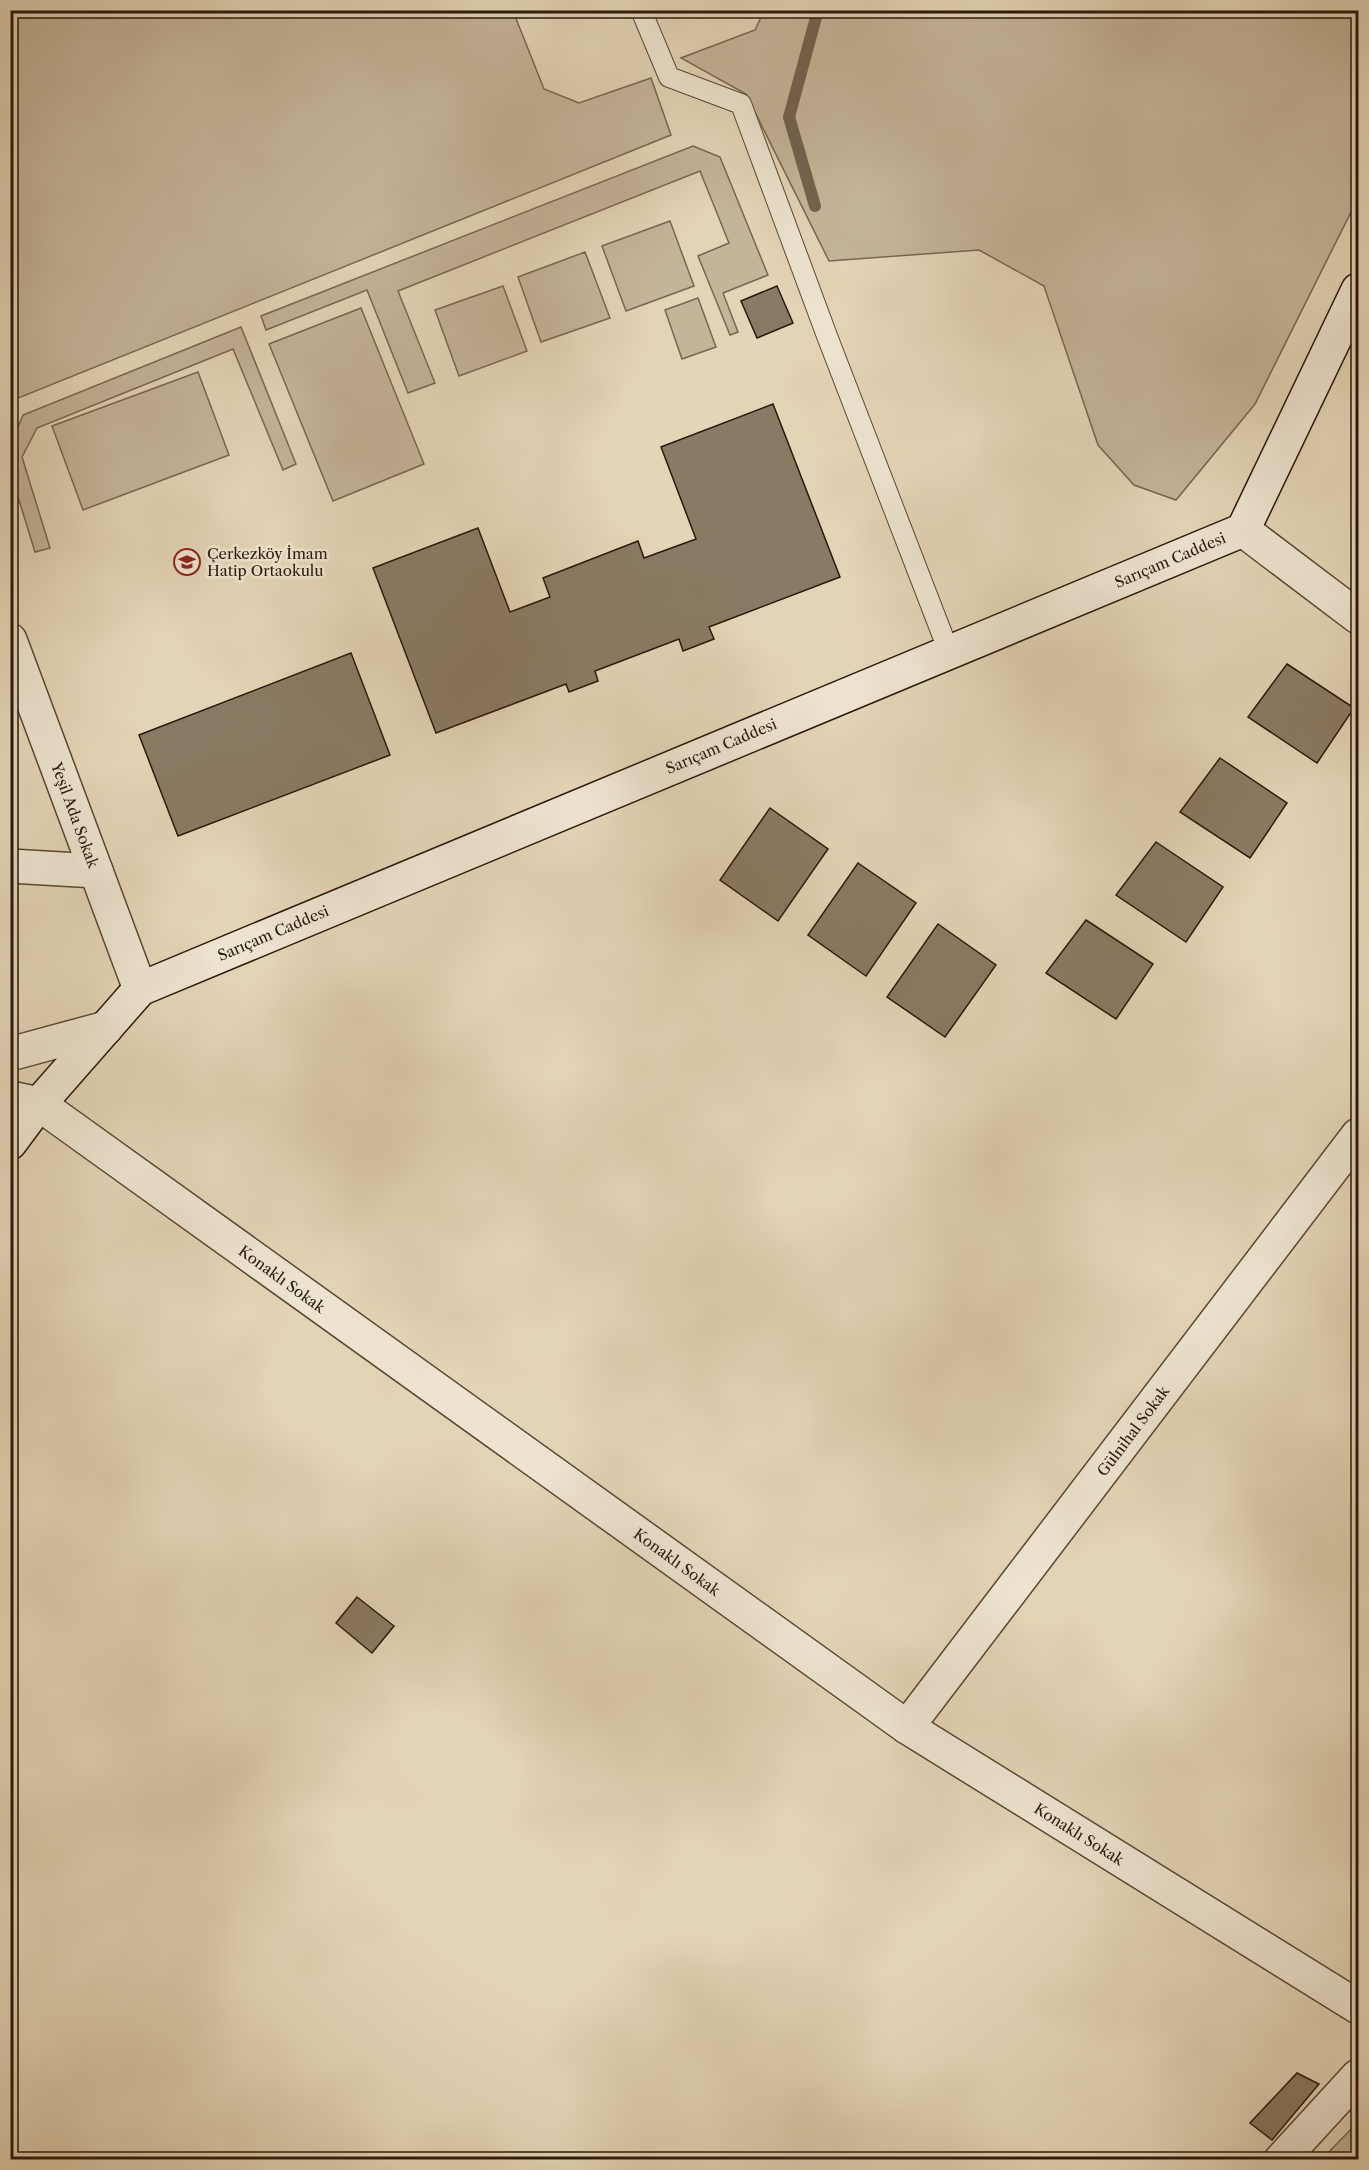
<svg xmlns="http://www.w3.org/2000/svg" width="1369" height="2170" font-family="'Libre Caslon Text',serif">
<rect width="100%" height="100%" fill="#e3d4b5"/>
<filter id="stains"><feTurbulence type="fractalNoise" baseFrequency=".00333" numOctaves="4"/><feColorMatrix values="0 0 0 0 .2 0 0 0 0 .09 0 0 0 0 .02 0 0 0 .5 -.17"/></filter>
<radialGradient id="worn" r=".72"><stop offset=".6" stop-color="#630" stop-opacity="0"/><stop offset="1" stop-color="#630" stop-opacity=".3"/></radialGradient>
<g fill="#c4b498" stroke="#776651" stroke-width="1.5">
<path d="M 11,10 L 513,11 L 544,89 L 579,103 L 651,78 L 671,135 L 11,401 Z"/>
<path d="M 764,11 L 1358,11 L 1358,198 L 1255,404 L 1176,500 L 1134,485 L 1098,445 L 1044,286 L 979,250 L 829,261 L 746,94 L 681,58 L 755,30 Z"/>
<path d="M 693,146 L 720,157 L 768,275 L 723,293 L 738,332 L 730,335 L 698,256 L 729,243 L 700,171 L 398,291 L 435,383 L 408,393 L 367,290 L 266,330 L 261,316 Z"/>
<path d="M 670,221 L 694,286 L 626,311 L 602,246 Z"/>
<path d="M 585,252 L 610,318 L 541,342 L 518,277 Z"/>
<path d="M 503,286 L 527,351 L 459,376 L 435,310 Z"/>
<path d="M 698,298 L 716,347 L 682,359 L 665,310 Z"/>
<path d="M 361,308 L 424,464 L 333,501 L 269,344 Z"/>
<path d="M 241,327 L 296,464 L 283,470 L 233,349 L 37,428 L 22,457 L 50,548 L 35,552 L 11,474 L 11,444 L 23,415 Z"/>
<path d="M 198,372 L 229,455 L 83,510 L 52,426 Z"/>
<path d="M 1358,2122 L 1358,2159 L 1322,2159 Z"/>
</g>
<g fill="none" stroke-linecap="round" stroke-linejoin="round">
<path stroke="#73624e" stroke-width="12" d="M 815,206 L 789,117 L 818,10"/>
</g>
<g fill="#8a7a63" stroke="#2a180a" stroke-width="1.5">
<path d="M 777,286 L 793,323 L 757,338 L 741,301 Z"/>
<path d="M 773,404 L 840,577 L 709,627 L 714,639 L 683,651 L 679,639 L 595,671 L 598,681 L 569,692 L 566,684 L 436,733 L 373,568 L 478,528 L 510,612 L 550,597 L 543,578 L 638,541 L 644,558 L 696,539 L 661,447 Z"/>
<path d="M 351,653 L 390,755 L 178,836 L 139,735 Z"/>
<path d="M 1287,664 L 1354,708 L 1317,763 L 1248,717 Z"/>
<path d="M 1220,758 L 1287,803 L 1250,858 L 1180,812 Z"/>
<path d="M 770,808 L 828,849 L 778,921 L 720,880 Z"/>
<path d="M 1156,842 L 1223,887 L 1186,942 L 1116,895 Z"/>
<path d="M 858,863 L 916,903 L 866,976 L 808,935 Z"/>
<path d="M 1086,920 L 1153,964 L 1116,1019 L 1046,973 Z"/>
<path d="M 938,924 L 996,965 L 945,1037 L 887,997 Z"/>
<path d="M 357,1597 L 394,1626 L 372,1653 L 336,1623 Z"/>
<path d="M 1297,2073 L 1319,2084 L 1272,2140 L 1250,2123 Z"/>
</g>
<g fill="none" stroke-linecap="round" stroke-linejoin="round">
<defs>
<path id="lane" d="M 641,10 L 669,77 L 741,104 L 827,336 L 949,652"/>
<g id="street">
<path d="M 1243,530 L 1358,617"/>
<path d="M 10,640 L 140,989"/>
<path d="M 10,866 L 96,871"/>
<path d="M 10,1054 L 106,1028"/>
<path d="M 10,1098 L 39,1104 L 907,1727 L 1358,2007"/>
<path d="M 907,1727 L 1358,1135"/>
<path d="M 1281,2160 L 1358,2076"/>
</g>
<path id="secondary" d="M 10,1143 L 39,1104 L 140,989 L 1243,530 L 1358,290"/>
</defs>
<use href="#lane" stroke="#584735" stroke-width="22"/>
<use href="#street" stroke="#584735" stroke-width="36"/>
<use href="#secondary" stroke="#2a180a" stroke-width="36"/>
<use href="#lane" stroke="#ede3cf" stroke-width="20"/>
<use href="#street" stroke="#ede3cf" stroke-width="33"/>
<use href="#secondary" stroke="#ede3cf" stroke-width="33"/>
</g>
<defs>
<symbol id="school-ring" viewBox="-11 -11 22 22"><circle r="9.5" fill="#ede3cf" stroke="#8f2418" stroke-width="1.5"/><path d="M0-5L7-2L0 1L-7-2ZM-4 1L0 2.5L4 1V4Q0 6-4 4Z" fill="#8f2418"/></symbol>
</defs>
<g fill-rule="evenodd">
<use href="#school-ring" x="172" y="547" width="30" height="30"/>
</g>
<g text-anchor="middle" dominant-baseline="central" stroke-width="5" stroke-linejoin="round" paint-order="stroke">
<g font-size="15" fill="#2a180a" stroke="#ede3cf" text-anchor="start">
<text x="207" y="553">Çerkezköy İmam<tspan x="207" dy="17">Hatip Ortaokulu</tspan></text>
</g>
<g font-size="15" fill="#2a180a" stroke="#ede3cf">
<text transform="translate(1170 560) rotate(-23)">Sarıçam Caddesi</text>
<text transform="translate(721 746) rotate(-23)">Sarıçam Caddesi</text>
<text transform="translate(75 815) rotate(70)">Yeşil Ada Sokak</text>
<text transform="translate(273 933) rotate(-23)">Sarıçam Caddesi</text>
<text transform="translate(282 1279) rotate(36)">Konaklı Sokak</text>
<text transform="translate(1133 1431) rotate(-53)">Gülnihal Sokak</text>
<text transform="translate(677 1562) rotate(36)">Konaklı Sokak</text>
<text transform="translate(1079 1834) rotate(32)">Konaklı Sokak</text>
</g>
</g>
<rect width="1369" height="2170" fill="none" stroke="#e3d4b5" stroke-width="36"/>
<rect x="12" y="12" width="1345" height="2146" fill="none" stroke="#2a180a" stroke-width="3"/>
<rect x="18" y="18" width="1333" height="2134" fill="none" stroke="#2a180a" stroke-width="1.5"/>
<rect width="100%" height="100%" filter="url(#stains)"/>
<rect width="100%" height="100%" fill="url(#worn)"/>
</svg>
